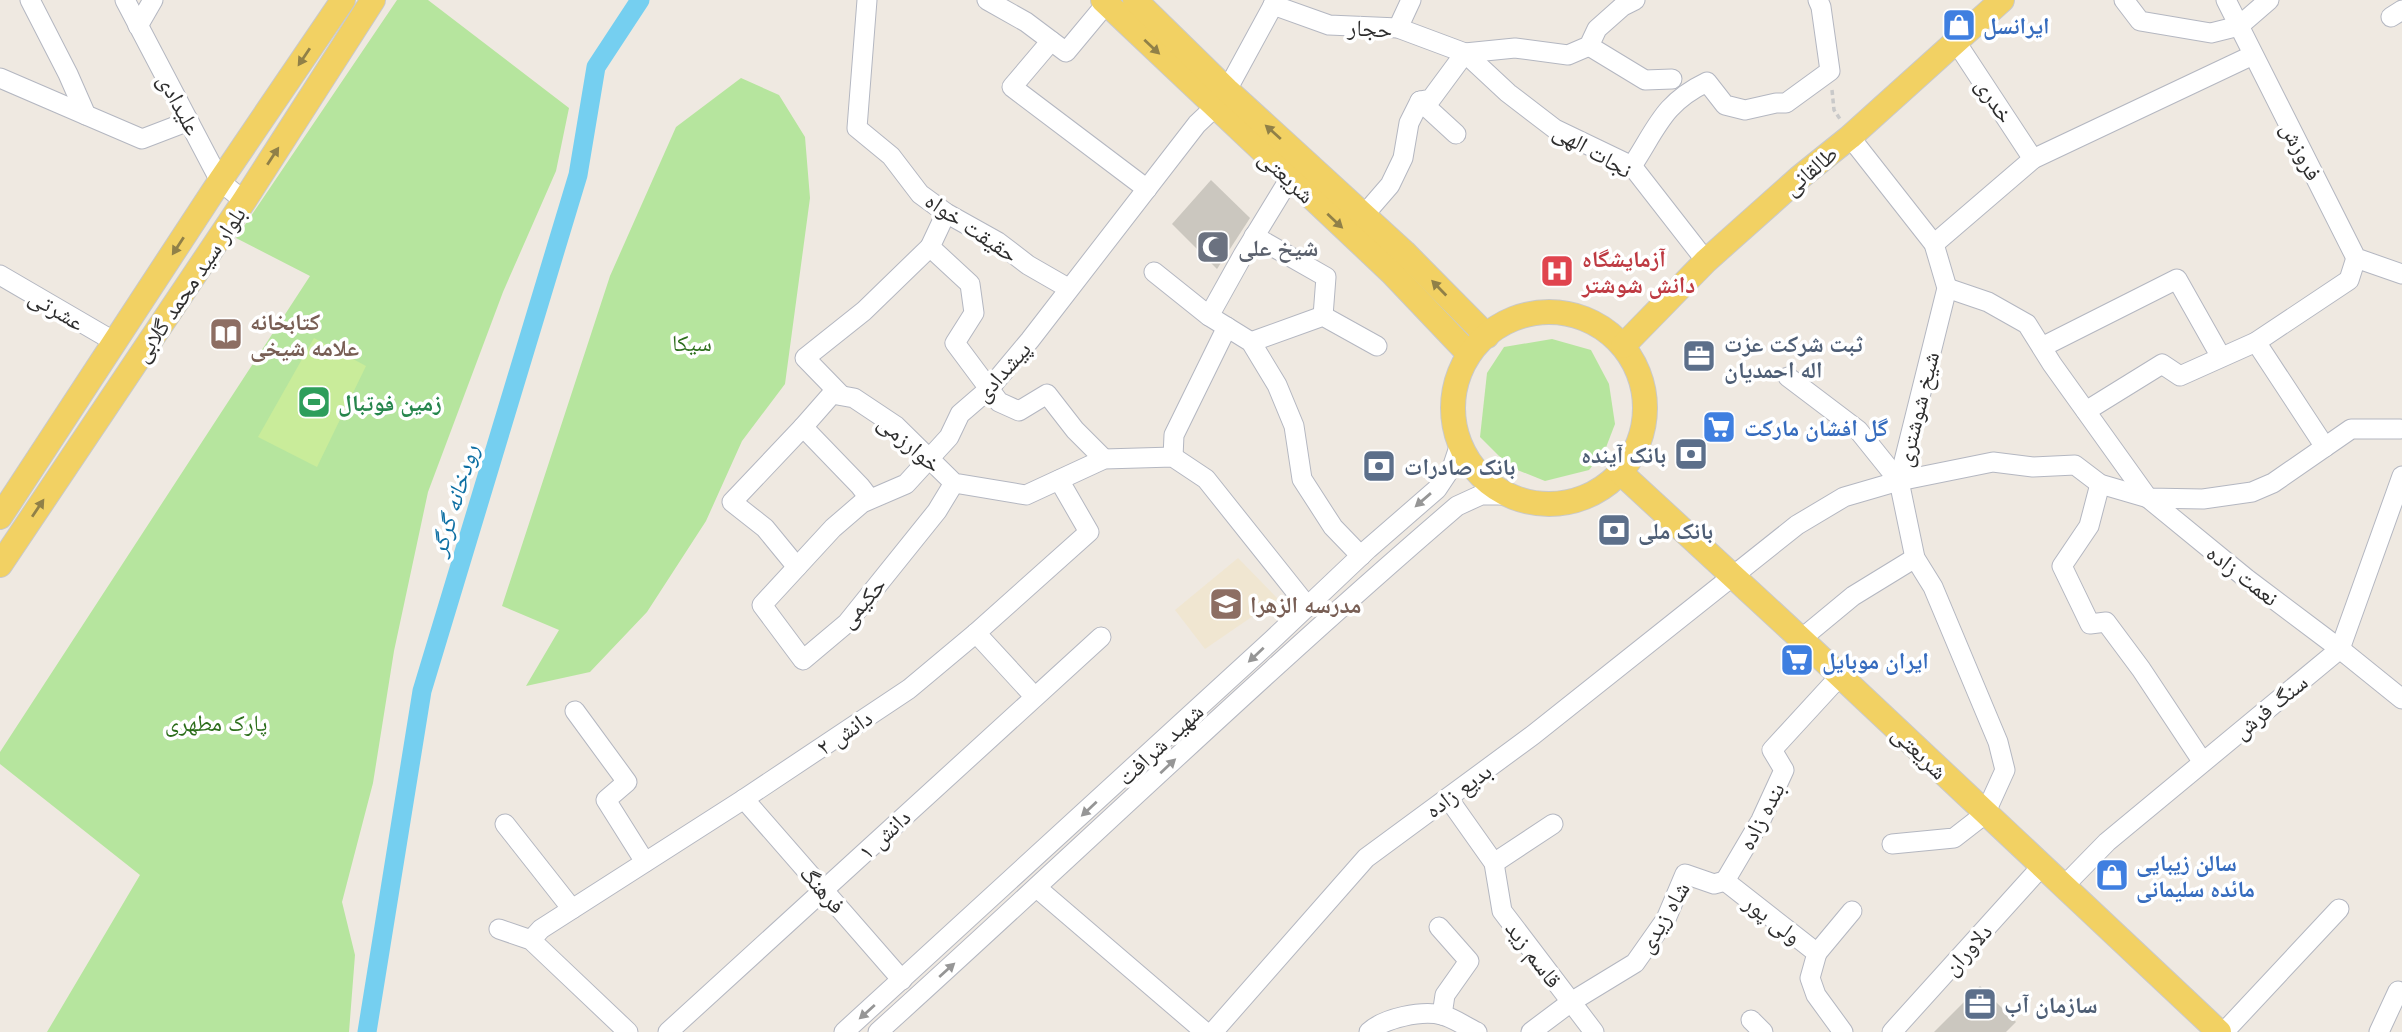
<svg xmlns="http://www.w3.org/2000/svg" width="2402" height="1032" font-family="'PT Sans','Noto Naskh Arabic',sans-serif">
<rect width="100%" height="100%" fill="#efe9e1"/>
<path fill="#f0e6d1" d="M 1238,558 L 1278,599 L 1205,649 L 1175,610 Z"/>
<g fill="#b6e59e">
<path d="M 397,0 L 428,0 L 569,108 L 556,171 L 503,292 L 428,492 L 394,651 L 373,783 L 342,902 L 355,955 L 349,1032 L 47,1032 L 140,875 L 0,764 L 0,752 L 310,276 L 236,238 Z"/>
<path d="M 741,78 L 779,95 L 805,137 L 810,198 L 785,384 L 742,441 L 706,521 L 647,612 L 590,672 L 526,686 L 559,630 L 502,606 L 610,276 L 676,127 Z"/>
<path d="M 1552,339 L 1591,350 L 1609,384 L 1615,424 L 1605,450 L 1589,470 L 1545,481 L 1510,467 L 1480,437 L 1487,373 L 1504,347 Z"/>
</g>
<path fill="#c9ec9a" d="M 314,338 L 366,366 L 317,467 L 258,437 Z"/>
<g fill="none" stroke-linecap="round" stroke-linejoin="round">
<path stroke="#75cff0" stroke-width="19" d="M 367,1032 L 422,691 L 578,175 L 596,67 L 640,0"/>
</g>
<g fill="#cbc7bf">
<path d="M 1211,180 L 1250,218 L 1217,269 L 1172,224 Z"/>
<path d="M 1980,986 L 2016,1022 L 2006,1032 L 1934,1032 Z"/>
</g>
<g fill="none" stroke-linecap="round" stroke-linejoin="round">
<defs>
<g id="minor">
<path d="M 30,0 L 68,74 L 86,115 L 142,139 L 189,121"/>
<path d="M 125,0 L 220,181 L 244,201"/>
<path d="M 867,0 L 857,128 L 891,156 L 920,194 L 946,213 L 998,242 L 1028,265 L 1068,288"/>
<path d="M 987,0 L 1026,22 L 1066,52 L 1106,4"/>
<path d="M 2124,0 L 2140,21 L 2211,33 L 2239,26 L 2269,0"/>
<path d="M 2226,0 L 2356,258 L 2402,274"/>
<path d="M 1273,5 L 1329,25 L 1398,28 L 1465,53 L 1508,93 L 1555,129 L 1632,166 L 1706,261"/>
<path d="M 2391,17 L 2402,10"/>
<path d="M 138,26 L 153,0"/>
<path d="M 1398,28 L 1411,0"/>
<path d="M 1051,41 L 1012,87 L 1147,189"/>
<path d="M 1956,42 L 2033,159"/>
<path d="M 1589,46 L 1645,80 L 1672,79"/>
<path d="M 0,78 L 86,115"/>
<path d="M 1227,90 L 1276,0"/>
<path d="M 1420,101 L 1456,134"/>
<path d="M 1850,137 L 1934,244 L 1947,288 L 1899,481 L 1915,558 L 1933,587 L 1998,742 L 2005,770 L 1985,814 L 1954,838 L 1892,844"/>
<path d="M 1632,166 C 1657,128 1663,103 1707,82 L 1725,105 L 1745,110 L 1776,103 L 1786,103 L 1830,71 L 1821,7 L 1818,0"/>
<path d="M 946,213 L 930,247 L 970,284 L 974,313 L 955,343 L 999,402 L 1019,411 L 1047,394 L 1075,430 L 1104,459"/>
<path d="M 1364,215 L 1390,185 L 1403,158 L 1409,123 L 1420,101 L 1431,99 L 1465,53 L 1515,48 L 1568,55 L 1589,46 L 1597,29 L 1623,6 L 1635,0"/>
<path d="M 1254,236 L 1326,277 L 1323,316"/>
<path d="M 1934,244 L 2033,159 L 2253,55"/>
<path d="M 1154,272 L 1209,316 L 1251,342 L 1277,385 L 1294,426 L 1302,479 L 1333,527 L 1361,556"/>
<path d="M 0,275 L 115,342"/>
<path d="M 1947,288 L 1988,302 L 2027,324 L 2052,364 L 2148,498 L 2247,579 L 2340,649 L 2402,699"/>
<path d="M 1209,316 L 1243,255 L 1290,178"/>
<path d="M 1251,342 L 1323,316 L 1377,346"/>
<path d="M 2256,342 L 2325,447"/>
<path d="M 2042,347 L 2177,279 L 2221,357"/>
<path d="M 1788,377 L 1858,430 L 1899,481"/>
<path d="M 841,395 L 805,358 L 864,311 L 930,247"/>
<path d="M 2086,411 L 2162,364 L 2180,376 L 2256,342 L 2349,280 L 2356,258"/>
<path d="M 1173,457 L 1174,435 L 1227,327"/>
<path d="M 954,483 L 937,511 L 847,623 L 803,660 L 762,605 L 833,528 L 862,503 L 906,484 L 949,437 L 960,414 L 989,389 L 1030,340 L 1197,124 L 1215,107"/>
<path d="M 2100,484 L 2089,526 L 2062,566 L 2090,624 L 2106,622 L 2141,669 L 2202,761"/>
<path d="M 870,499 L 860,486 L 803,427 L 832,394 L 854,398 L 896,426 L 954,483 L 1026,495 L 1104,459 L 1173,457 L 1206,479 L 1308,607"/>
<path d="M 797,567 L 765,528 L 732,502 L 803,427"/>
<path d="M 976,633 L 1034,696"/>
<path d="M 1801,639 L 1853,596 L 1915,558"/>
<path d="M 575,711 L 627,782 L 606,800 L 645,862"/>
<path d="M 1448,798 L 1494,863 L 1502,911 L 1594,1032"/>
<path d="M 744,799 L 902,980"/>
<path d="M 505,824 L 572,909"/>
<path d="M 1494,863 L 1553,824"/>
<path d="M 1725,881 L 1761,820 L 1784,770 L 1772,750 L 1840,676"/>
<path d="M 1725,881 L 1817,953 L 1810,978 L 1816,995 L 1843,1032"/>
<path d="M 2063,887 L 2107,842 L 2340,649 L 2402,476"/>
<path d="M 1037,888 L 1205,1032"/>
<path d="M 1439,927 L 1469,961 L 1445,995 L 1442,1015"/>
<path d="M 499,929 L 531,940 L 628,1032"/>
<path d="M 531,940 L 541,929 L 744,799 L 909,689 L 976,633 L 1089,532 L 1059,480"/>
<path d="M 1817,953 L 1852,911"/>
<path d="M 1751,1020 L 1763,1032"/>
<path d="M 668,1032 L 1101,637"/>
<path d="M 844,1032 L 1272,640 L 1368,549 L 1437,489 L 1453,465 L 1460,444"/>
<path d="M 878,1032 C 1072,857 1259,676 1457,506 L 1481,495 L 1509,495"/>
<path d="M 1213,1032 L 1366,858 L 1533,735 L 1797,525 L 1844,497 L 1899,481 L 1993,462 L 2033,467 L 2075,465 L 2100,484 L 2148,498 L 2203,499 L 2252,492 L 2273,483 L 2351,429 L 2400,429"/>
<path d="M 1369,1032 C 1384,1018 1422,1010 1442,1015 C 1454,1018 1466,1027 1477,1032"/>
<path d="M 1531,1032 L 1571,1002 L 1635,963 L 1666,919 L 1685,874 L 1714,884 L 1725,881"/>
<path d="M 1892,1032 L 2041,867"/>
<path d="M 2224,1032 L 2339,909"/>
<path d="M 2379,1032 L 2398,991 L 2402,993"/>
</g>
<g id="major">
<path d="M 1103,0 L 1392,273 L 1469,354"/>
<path d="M 1135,0 L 1227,90 L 1404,252 L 1487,336"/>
<circle cx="1549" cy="408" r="96"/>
<path d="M 1623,346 L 1706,261 L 1799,178 L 1850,137 L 2002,0"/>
<path d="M 1621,473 L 1801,639 L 2219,1032"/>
<path d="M 0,517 L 220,181 L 343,0"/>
<path d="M 0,565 L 244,201 L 373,0"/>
</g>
</defs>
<use href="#minor" stroke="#b4b7c1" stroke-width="21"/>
<use href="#major" stroke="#c9c9c9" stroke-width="26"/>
<path stroke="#c9c9c9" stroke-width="3.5" stroke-dasharray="5 3.5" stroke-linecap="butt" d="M 1832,90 L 1834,110 L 1840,119"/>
<use href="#minor" stroke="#fff" stroke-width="19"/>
<use href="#major" stroke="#f2d163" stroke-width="24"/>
</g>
<defs><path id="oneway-solid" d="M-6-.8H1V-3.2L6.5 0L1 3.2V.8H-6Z" transform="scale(1.75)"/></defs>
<g fill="#908048">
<use href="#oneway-solid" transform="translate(1152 47) rotate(43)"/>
<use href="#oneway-solid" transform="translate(304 57) rotate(124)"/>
<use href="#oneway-solid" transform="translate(1273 132) rotate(-138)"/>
<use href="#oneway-solid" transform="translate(273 156) rotate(-57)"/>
<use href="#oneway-solid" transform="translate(1335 221) rotate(43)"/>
<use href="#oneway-solid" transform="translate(178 246) rotate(123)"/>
<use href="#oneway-solid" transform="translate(1439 288) rotate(-134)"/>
<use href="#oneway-solid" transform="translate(38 508) rotate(-56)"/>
</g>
<g fill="#969696">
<use href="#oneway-solid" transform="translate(1423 500) rotate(139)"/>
<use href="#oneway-solid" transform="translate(1256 655) rotate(137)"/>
<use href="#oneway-solid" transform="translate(1168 766) rotate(-43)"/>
<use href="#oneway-solid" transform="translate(1089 809) rotate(137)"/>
<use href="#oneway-solid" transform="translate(947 970) rotate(-42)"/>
<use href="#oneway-solid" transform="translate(867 1012) rotate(138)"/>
</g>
<defs>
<symbol id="shop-square" viewBox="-11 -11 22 22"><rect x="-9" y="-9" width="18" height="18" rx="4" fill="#3f7fe0" stroke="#fff"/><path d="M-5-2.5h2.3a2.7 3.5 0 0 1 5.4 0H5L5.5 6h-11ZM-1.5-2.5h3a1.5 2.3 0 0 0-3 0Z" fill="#fff"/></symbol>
<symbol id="mosque-square" viewBox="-11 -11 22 22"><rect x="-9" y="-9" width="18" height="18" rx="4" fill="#6b7280" stroke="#fff"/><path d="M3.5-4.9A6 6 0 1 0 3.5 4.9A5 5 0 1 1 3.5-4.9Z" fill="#fff"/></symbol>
<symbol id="hospital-square" viewBox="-11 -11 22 22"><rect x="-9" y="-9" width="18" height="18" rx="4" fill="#e0444e" stroke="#fff"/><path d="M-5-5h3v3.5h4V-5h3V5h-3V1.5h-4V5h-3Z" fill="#fff"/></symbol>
<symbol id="library-square" viewBox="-11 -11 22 22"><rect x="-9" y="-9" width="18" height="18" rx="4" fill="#8d6e63" stroke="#fff"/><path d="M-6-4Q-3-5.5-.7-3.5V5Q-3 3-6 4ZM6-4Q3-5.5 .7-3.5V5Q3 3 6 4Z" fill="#fff"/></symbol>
<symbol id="office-square" viewBox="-11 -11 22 22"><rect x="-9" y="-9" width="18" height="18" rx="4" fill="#5c6f8a" stroke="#fff"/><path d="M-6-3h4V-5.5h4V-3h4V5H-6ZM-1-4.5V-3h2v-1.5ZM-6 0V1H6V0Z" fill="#fff"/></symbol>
<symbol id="stadium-square" viewBox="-11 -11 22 22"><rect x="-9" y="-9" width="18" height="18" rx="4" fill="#2e9e5b" stroke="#fff"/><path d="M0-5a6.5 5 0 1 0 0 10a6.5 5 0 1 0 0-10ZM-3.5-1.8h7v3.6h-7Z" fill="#fff"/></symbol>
<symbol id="supermarket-square" viewBox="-11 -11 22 22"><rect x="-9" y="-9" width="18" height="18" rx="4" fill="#3f7fe0" stroke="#fff"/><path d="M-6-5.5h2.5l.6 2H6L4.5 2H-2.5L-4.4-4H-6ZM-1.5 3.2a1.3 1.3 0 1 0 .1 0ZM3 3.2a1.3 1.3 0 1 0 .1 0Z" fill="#fff"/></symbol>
<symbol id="bank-square" viewBox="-11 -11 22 22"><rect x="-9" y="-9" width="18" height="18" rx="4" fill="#5c6f8a" stroke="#fff"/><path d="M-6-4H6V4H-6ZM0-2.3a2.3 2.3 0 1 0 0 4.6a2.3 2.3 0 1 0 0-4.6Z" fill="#fff"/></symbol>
<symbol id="school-square" viewBox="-11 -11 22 22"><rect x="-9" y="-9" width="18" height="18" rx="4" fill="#8d6e63" stroke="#fff"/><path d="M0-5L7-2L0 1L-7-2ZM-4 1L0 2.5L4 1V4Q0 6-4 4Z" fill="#fff"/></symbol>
</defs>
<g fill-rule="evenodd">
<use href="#shop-square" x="1940" y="6" width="38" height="38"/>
<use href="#mosque-square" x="1194" y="228" width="38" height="38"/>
<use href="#hospital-square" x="1538" y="252" width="38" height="38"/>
<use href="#library-square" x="207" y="315" width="38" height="38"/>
<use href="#office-square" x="1680" y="337" width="38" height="38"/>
<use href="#stadium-square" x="295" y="383" width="38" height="38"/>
<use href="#supermarket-square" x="1700" y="408" width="38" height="38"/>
<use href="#bank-square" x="1672" y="435" width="38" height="38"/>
<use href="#bank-square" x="1360" y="447" width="38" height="38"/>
<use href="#bank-square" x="1595" y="511" width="38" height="38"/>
<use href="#school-square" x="1207" y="585" width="38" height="38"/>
<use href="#supermarket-square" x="1778" y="641" width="38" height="38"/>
<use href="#shop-square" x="2093" y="856" width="38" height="38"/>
<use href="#office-square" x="1961" y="985" width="38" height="38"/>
</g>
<g text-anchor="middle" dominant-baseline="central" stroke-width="7" stroke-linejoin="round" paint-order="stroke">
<g font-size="23" font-weight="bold" fill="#366cbe" stroke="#fff" text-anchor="start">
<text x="1983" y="25">ایرانسل</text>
<text x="1744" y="427">گل افشان مارکت</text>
<text x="1822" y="660">ایران موبایل</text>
<text x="2136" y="862">سالن زیبایی<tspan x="2136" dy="26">مائده سلیمانی</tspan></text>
</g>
<g font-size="23" fill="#2e2e2e" stroke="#fff">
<text transform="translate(1370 28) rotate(3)">حجار</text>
<text transform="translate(1995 100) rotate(57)">خدری</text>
<text transform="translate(180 104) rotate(62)">علیدادی</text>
<text transform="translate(1593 150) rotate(30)">نجات الهی</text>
<text transform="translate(2302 151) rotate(63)">فروزش</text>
<text transform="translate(1810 170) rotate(-40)">طالقانی</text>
<text transform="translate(1287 176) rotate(43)">شریعتی</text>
<text transform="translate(972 227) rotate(34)">حقیقت خواه</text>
<text transform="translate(189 284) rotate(-56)">بلوار سید محمد گلابی</text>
<text transform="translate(57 309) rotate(31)">عشرتی</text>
<text transform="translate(1002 371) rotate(-48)">پیشدادی</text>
<text transform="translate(1917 409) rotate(-76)">شیخ شوشتری</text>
<text transform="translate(910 443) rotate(41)">خوارزمی</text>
<text transform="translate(2243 575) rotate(38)">نعمت زاده</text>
<text transform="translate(862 602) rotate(-49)">حکیمی</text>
<text transform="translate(2270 706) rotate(-39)">سنگ فرش</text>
<text transform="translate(844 732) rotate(-34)">دانش ۲</text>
<text transform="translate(1160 744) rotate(-43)">شهید شرافت</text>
<text transform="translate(1920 752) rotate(44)">شریعتی</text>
<text transform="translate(1458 790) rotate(-36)">بدیع زاده</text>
<text transform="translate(1761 816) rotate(-62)">بنده زاده</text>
<text transform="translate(884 834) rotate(-43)">دانش ۱</text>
<text transform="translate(823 889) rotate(49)">فرهنگ</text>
<text transform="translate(1663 917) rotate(-59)">شاه زیدی</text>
<text transform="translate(1773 919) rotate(38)">ولی پور</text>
<text transform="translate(1967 949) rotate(-48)">دلاوران</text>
<text transform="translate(1534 954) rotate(53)">قاسم زید</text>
</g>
<g font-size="23" font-weight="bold" fill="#5b616d" stroke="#fff" text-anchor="start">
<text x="1238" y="247">شیخ علی</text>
</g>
<g font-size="23" font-weight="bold" fill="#be3a42" stroke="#fff" text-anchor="start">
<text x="1582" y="258">آزمایشگاه<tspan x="1582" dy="26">دانش شوشتر</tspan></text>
</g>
<g font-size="23" font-weight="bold" fill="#785e54" stroke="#fff" text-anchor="start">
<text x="250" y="321">کتابخانه<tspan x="250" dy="26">علامه شیخی</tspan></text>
<text x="1250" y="604">مدرسه الزهرا</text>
</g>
<g font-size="23" fill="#2c6e1b" stroke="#fff">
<text x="692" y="342">سیکا</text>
<text x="216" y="722">پارک مطهری</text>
</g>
<g font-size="23" font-weight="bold" fill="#4e5e75" stroke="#fff" text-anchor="start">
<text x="1724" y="343">ثبت شرکت عزت<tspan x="1724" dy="26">اله احمدیان</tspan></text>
<text x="1666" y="454" text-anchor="end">بانک آینده</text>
<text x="1404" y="466">بانک صادرات</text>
<text x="1638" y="530">بانک ملی</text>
<text x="2004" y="1004">سازمان آب</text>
</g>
<g font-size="23" font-weight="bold" fill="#27864d" stroke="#fff" text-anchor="start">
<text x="338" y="402">زمین فوتبال</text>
</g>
<g font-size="24" font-style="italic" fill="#0d6fa3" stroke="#fff">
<text transform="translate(454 500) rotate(-73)">رودخانه گرگر</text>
</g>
</g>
</svg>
